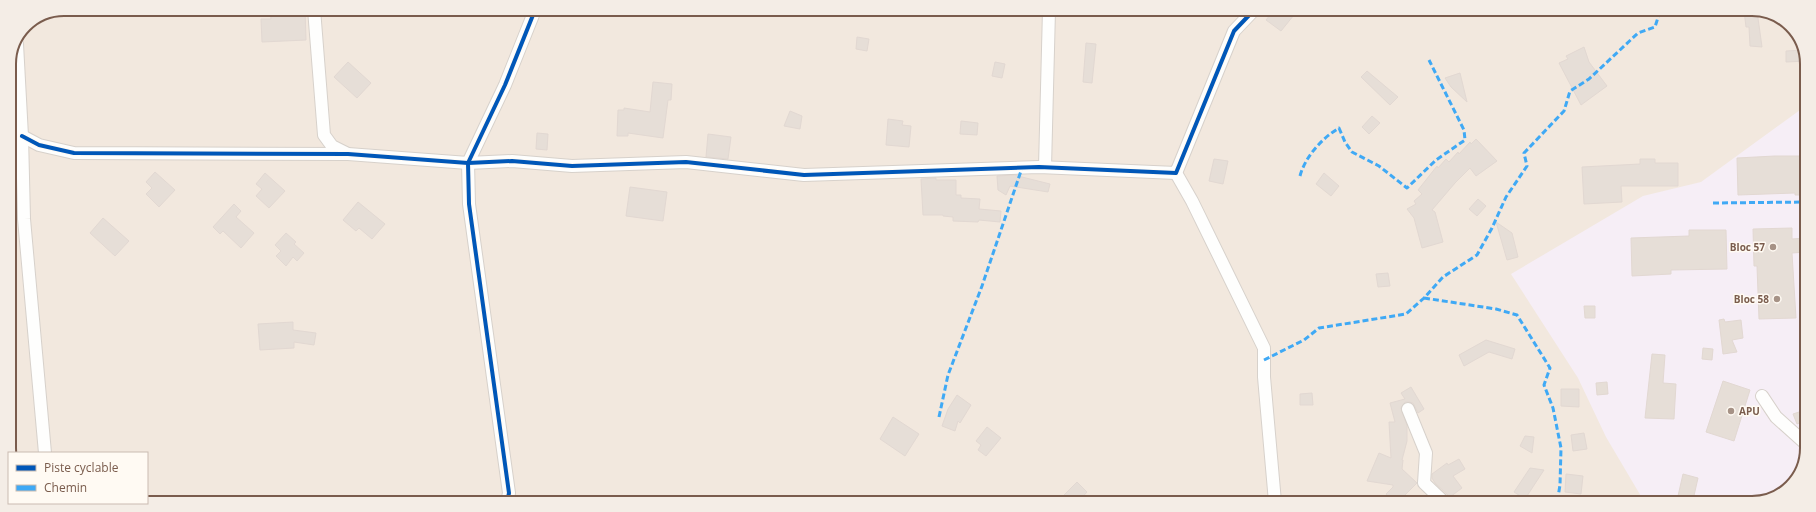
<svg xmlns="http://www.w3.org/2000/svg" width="1816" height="512" font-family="'Open Sans',sans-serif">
<rect width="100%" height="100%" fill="#f9f5f0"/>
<path fill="#f2e8de" d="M 64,9 L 1766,11 L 1793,28 L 1807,60 L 1805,462 L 1786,491 L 1752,503 L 147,501 L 147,453 L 9,452 L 9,64 L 25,25 Z"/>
<path fill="#f6eef6" d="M 1807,105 L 1805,462 L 1786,491 L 1752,503 L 1645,503 L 1606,437 L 1578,378 L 1511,274 L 1643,196 L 1701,182 Z"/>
<g fill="#e6ded7" stroke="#e2d8d2">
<path d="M 270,9 L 305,9 L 306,40 L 262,42 L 261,19 L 271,19 Z"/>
<path d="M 1274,10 L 1298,10 L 1281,31 L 1266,20 Z"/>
<path d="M 1744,11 L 1757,11 L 1762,47 L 1750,46 L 1749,27 L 1746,27 Z"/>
<path d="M 857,37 L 869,39 L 867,51 L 856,49 Z"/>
<path d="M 1086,43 L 1096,44 L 1092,83 L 1083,82 Z"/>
<path d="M 1584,47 L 1589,62 L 1607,86 L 1581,105 L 1559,63 L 1568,59 L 1566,56 Z"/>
<path d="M 1803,50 L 1807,61 L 1786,62 L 1786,51 Z"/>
<path d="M 348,62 L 371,83 L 357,98 L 334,77 Z"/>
<path d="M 995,62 L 1005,64 L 1002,78 L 992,76 Z"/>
<path d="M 1367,71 L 1398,97 L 1390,105 L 1361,77 Z"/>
<path d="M 1460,73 L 1467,102 L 1451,87 L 1445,78 Z"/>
<path d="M 653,82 L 672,84 L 671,100 L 668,100 L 663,138 L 628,133 L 628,136 L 617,136 L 618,110 L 624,110 L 624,108 L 650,112 Z"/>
<path d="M 790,111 L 802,116 L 800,129 L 784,126 Z"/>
<path d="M 1372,116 L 1380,123 L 1369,134 L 1362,127 Z"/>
<path d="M 888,119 L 903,121 L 902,125 L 911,126 L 909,147 L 886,145 Z"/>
<path d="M 961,121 L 978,123 L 977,135 L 960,134 Z"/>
<path d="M 537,133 L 548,134 L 547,150 L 536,149 Z"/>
<path d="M 708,134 L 731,137 L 728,159 L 706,157 Z"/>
<path d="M 1476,139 L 1497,161 L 1476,176 L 1470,168 L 1455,183 L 1432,210 L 1435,212 L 1443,242 L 1422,248 L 1414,218 L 1407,209 L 1416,204 L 1414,201 L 1422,194 L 1418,190 L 1437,166 L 1438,168 L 1446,159 L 1449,162 L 1458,152 L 1459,154 L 1470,142 L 1471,144 Z"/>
<path d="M 1775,156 L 1806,156 L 1806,195 L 1795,195 L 1795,193 L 1738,195 L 1737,158 Z"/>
<path d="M 1214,159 L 1228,161 L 1223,184 L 1209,181 Z"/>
<path d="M 1640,159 L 1655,159 L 1655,163 L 1678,163 L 1678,186 L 1621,186 L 1622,202 L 1584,204 L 1582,167 L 1640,164 Z"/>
<path d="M 155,172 L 175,190 L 159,207 L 146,194 L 152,188 L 146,182 Z"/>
<path d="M 265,173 L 285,191 L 269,208 L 256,196 L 262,189 L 256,184 Z"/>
<path d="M 1324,173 L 1339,186 L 1331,196 L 1316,184 Z"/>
<path d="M 1014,175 L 1050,184 L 1048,192 L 1010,186 L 1006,195 L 998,190 L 997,176 Z"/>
<path d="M 936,178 L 936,180 L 956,180 L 956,195 L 961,195 L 961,198 L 980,199 L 979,209 L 1001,211 L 1000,222 L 979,220 L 978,222 L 953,221 L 953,217 L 943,216 L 943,215 L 923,215 L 921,179 Z"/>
<path d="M 630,187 L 667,192 L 663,221 L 626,216 Z"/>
<path d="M 1478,199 L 1486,206 L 1477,216 L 1469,209 Z"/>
<path d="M 358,202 L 385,224 L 372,239 L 359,228 L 356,231 L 343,220 Z"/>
<path d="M 234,204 L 241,211 L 236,217 L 254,233 L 241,248 L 223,231 L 220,234 L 213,227 Z"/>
<path d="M 103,218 L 129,241 L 115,256 L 90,233 Z"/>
<path d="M 1496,222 L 1512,233 L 1518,257 L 1507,260 Z"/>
<path d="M 1792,228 L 1792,239 L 1806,238 L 1806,252 L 1792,253 L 1796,318 L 1759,319 L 1757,266 L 1754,266 L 1753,229 Z"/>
<path d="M 1689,230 L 1726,230 L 1727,269 L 1671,270 L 1671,274 L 1632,276 L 1631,238 L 1689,236 Z"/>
<path d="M 286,233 L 296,242 L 294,244 L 304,253 L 297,261 L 293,257 L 286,266 L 276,256 L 281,251 L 275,245 Z"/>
<path d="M 1388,273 L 1390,286 L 1378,287 L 1376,274 Z"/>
<path d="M 1584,306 L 1595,306 L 1595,318 L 1585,318 Z"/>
<path d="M 1724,319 L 1725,322 L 1741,320 L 1743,338 L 1732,340 L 1737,352 L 1723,354 L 1719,320 Z"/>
<path d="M 293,322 L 293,330 L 316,333 L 314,345 L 294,342 L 294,348 L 260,350 L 258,324 Z"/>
<path d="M 1486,340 L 1515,349 L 1512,359 L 1489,352 L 1464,366 L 1459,355 Z"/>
<path d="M 1703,348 L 1713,349 L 1712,360 L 1702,359 Z"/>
<path d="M 1652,354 L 1665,355 L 1663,383 L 1676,384 L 1674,419 L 1645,418 Z"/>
<path d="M 1723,381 L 1750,390 L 1734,441 L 1706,432 Z"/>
<path d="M 1607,382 L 1608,394 L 1597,395 L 1596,383 Z"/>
<path d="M 1411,387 L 1424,409 L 1418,413 L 1413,403 L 1409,402 L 1405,402 L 1401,408 L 1407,425 L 1407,441 L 1402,460 L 1403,460 L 1402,469 L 1417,483 L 1397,503 L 1394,503 L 1386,494 L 1393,487 L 1393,485 L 1367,481 L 1379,453 L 1391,458 L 1389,422 L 1395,422 L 1390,403 L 1405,399 L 1401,393 Z"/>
<path d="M 1561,389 L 1579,389 L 1579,407 L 1561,406 Z"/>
<path d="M 1312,393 L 1313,405 L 1300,405 L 1300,394 Z"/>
<path d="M 957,395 L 971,405 L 960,423 L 958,421 L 955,431 L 942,426 L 948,409 Z"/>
<path d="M 1805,410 L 1805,421 L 1797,424 L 1793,414 Z"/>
<path d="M 893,417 L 919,434 L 905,456 L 880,439 Z"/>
<path d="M 987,427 L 1001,438 L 986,456 L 978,450 L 981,445 L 976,441 Z"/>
<path d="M 1584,433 L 1587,449 L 1573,451 L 1571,435 Z"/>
<path d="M 1525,436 L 1534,437 L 1532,453 L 1520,446 Z"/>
<path d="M 1459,459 L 1465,469 L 1453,476 L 1462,488 L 1450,497 L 1435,483 L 1432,478 L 1432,474 L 1447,463 L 1448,465 Z"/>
<path d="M 1530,468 L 1544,470 L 1525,499 L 1514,492 Z"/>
<path d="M 1566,474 L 1583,476 L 1581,494 L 1565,492 Z"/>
<path d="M 1683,474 L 1698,478 L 1693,500 L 1678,496 Z"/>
<path d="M 1077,482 L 1087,492 L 1078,502 L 1057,502 Z"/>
</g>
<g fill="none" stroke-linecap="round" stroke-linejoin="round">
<defs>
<g id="minor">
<path d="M 314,9 L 324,135 L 332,146 L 346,153"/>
<path d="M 17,44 L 22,136 L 24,219 L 45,453"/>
<path d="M 22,136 L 39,145 L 74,153 L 348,154 L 468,163 L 512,161 L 572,166 L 686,162 L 804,175 L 1039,167 L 1176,173 L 1234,31 L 1254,10"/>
<path d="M 1045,167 L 1049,10"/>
<path d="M 1176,173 L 1192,201 L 1264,348 L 1264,377 L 1275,502"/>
<path d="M 1762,396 L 1776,417 L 1805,443"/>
<path d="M 1408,409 L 1426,453 L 1424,483 L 1445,503"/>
<path d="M 507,502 L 509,493 L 469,204 L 468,163 L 505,85 L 535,10"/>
</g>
</defs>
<use href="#minor" stroke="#d7d1cb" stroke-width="14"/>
<use href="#minor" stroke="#fefefd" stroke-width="12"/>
<g stroke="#3fa9f5" stroke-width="3" stroke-dasharray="6 3" stroke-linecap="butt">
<path d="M 1300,176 C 1305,157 1322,138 1339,128 L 1345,142 L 1352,152 L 1379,166 L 1407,188 L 1436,160 L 1465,140 L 1464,130 L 1429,60"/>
<path d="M 1713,203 L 1806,202"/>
<path d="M 1424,298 L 1496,309 L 1517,315 L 1550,368 L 1544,385 L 1553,408 L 1561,448 L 1560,485 L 1557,503"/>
<path d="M 1264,360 L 1304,340 L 1319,328 L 1406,314 L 1424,298 L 1443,277 L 1477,255 L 1492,228 L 1506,197 L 1527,166 L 1524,153 L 1564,111 L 1570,91 L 1589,79 L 1638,33 L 1655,27 L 1660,11"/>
<path d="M 939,417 L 948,375 L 982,286 L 1022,168"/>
</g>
<defs>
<g id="cycleway">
<path d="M 22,136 L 39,145 L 74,153 L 348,154 L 468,163 L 512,161 L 572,166 L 686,162 L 804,175 L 1039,167 L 1176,173 L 1234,31 L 1254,10"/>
<path d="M 507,502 L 509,493 L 469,204 L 468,163 L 505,85 L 535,10"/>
</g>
</defs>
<use href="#cycleway" stroke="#fffaf3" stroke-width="6"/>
<use href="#cycleway" stroke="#0057b8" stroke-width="4"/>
</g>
<g fill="#a69286" stroke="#fffaf3" stroke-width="1.5">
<circle cx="1773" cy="247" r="4"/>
<circle cx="1777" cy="299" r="4"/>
<circle cx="1731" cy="411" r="4"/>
</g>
<g text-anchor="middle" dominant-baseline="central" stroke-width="3" stroke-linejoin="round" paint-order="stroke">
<g font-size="10" font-weight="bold" fill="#7a5c4d" stroke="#fffaf3" text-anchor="end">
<text x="1765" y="247">Bloc 57</text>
<text x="1769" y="299">Bloc 58</text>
<text x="1739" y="411" text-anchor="start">APU</text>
</g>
</g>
<path d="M0 0H1816V512H0ZM64 16H1752A48 48 0 0 1 1800 64V448A48 48 0 0 1 1752 496H64A48 48 0 0 1 16 448V64A48 48 0 0 1 64 16Z" fill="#f4ede6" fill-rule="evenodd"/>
<path fill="none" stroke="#7a5c4d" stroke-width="2" d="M64 16H1752A48 48 0 0 1 1800 64V448A48 48 0 0 1 1752 496H64A48 48 0 0 1 16 448V64A48 48 0 0 1 64 16Z"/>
<rect x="8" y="452" width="140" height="52" fill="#fffaf3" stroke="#cabbb1"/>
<rect x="16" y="465" width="20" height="6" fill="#0057b8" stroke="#cabbb1"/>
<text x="44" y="472" font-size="12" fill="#7a5c4d">Piste cyclable</text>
<rect x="16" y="485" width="20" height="6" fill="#3fa9f5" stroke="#cabbb1"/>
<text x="44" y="492" font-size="12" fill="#7a5c4d">Chemin</text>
</svg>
